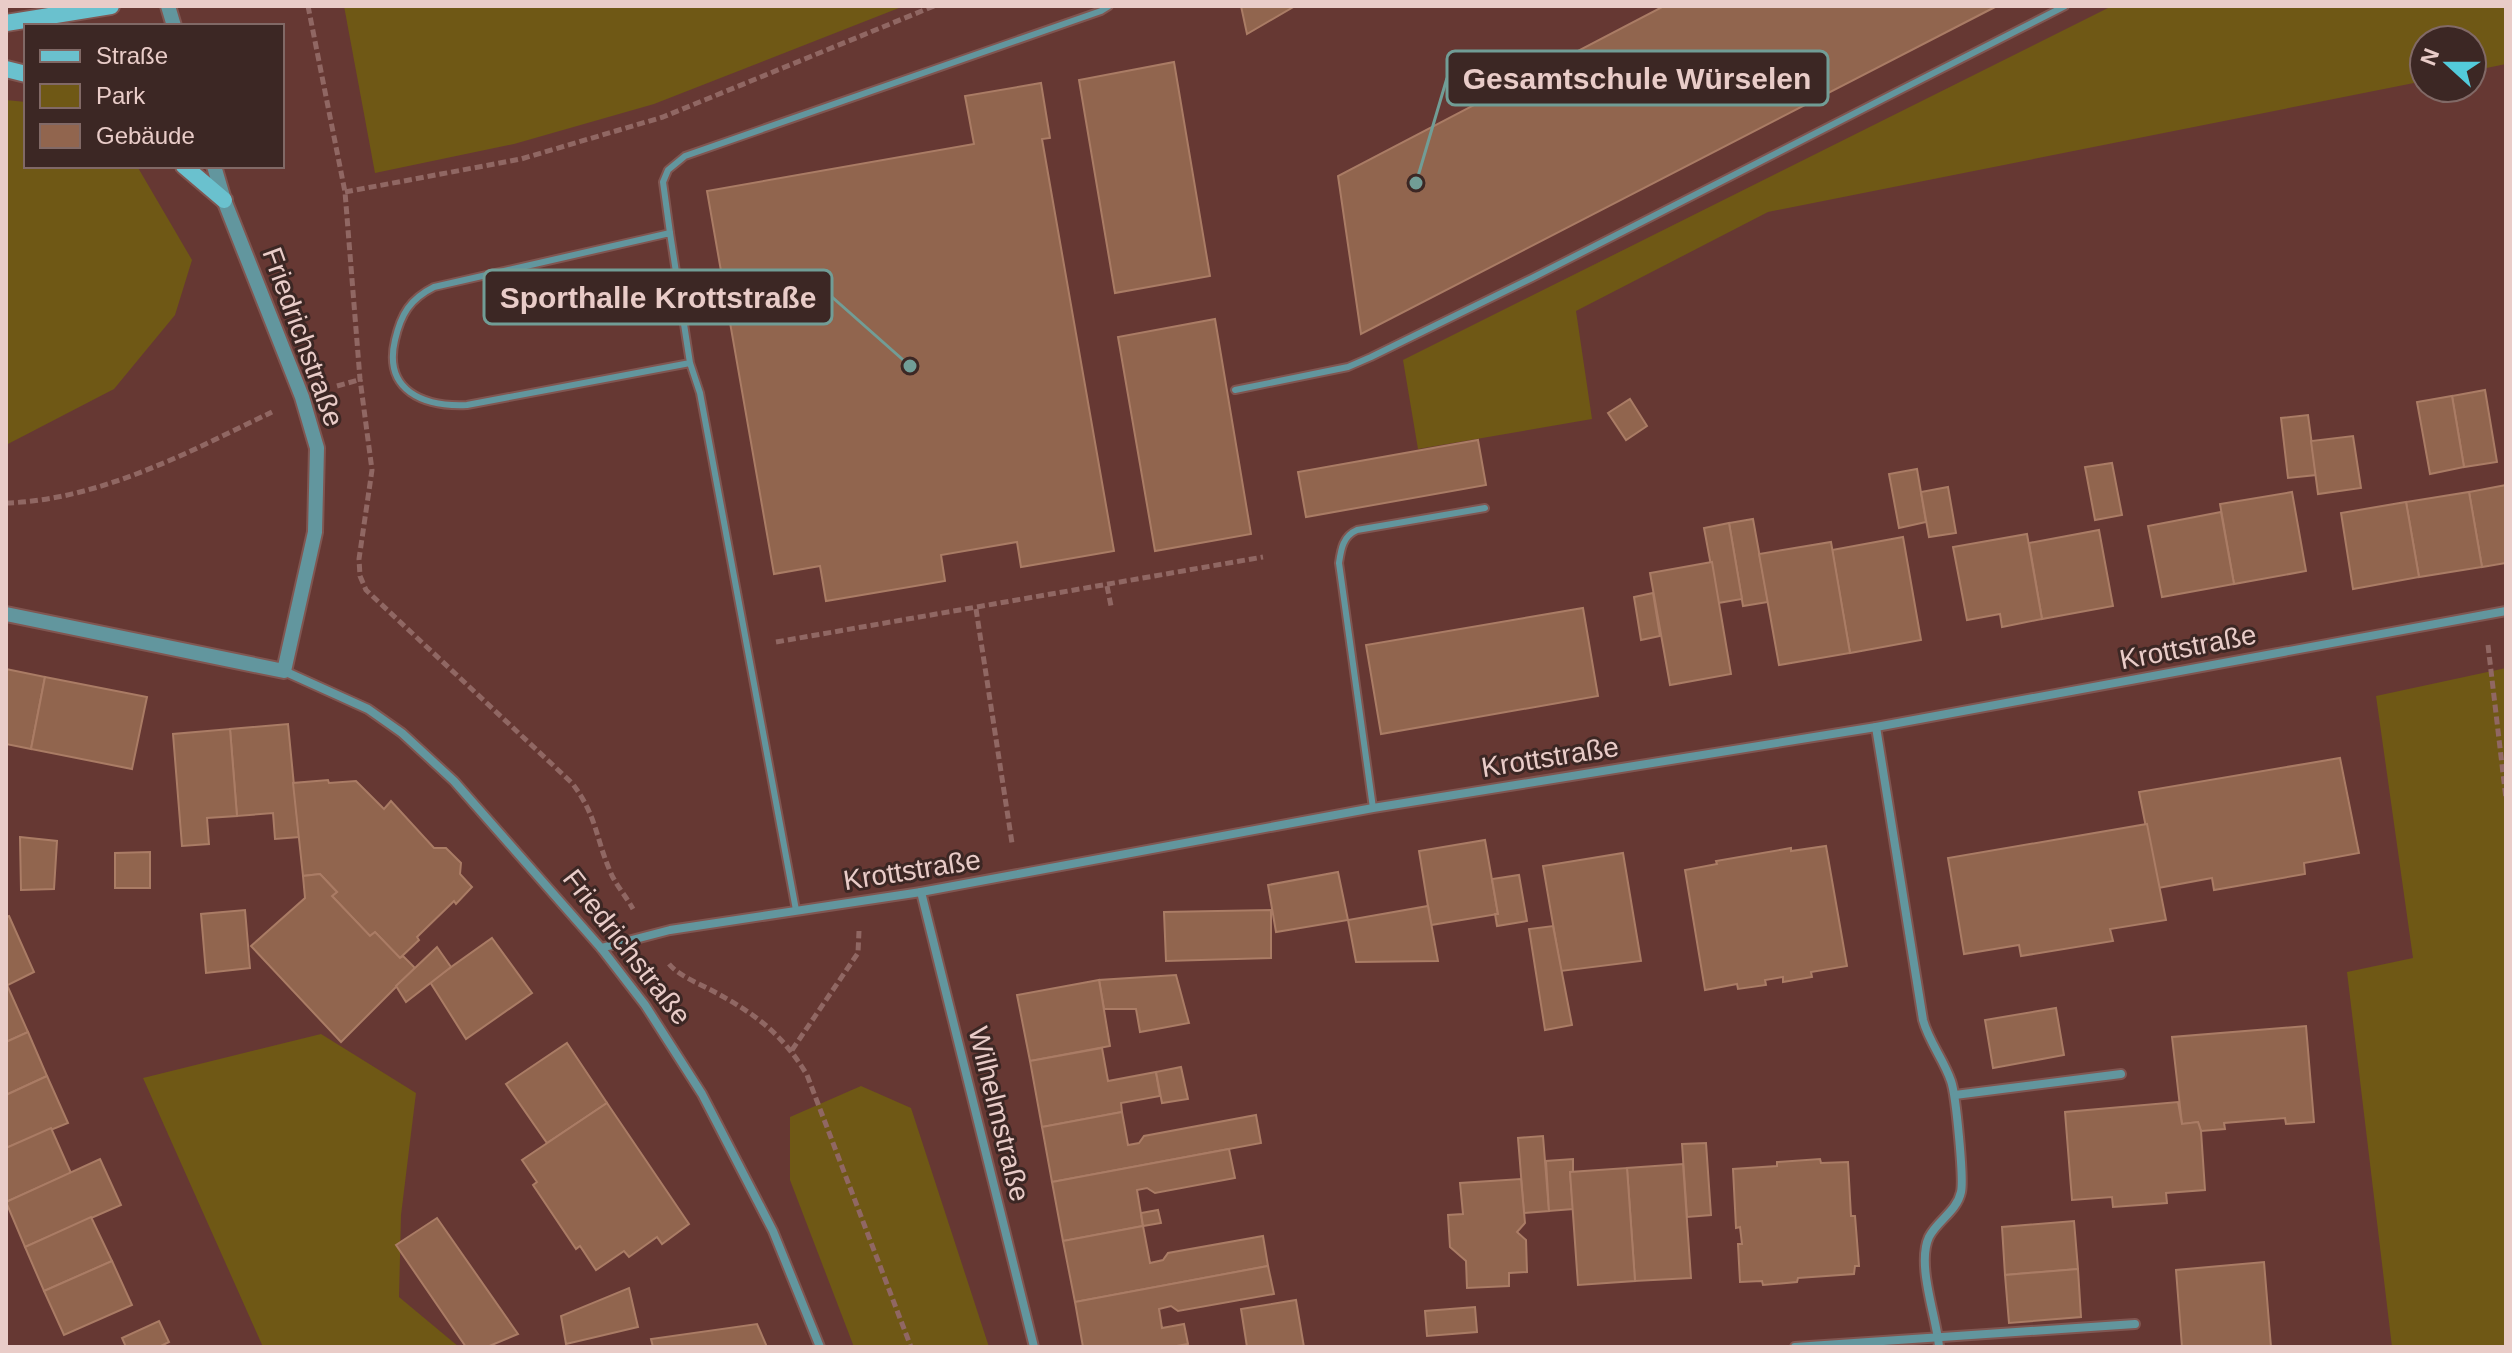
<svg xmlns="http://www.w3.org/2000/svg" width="2512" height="1353" font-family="Arial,sans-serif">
<rect width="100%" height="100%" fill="#663833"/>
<g fill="#6f5815">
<path d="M 344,6 L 904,6 L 654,104 L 514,144 L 375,173 Z"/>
<path d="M 2112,6 L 2506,6 L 2506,64 L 2472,71 L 2472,40 L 2424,40 L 2424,81 L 1768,212 L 1576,311 L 1592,419 L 1418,449 L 1403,360 Z"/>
<path d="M 6,100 L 26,102 L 26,166 L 137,166 L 192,260 L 175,315 L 114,389 L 6,445 Z"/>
<path d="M 2506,668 L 2506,1347 L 2392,1347 L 2347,972 L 2413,958 L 2376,696 Z"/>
<path d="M 321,1034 L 416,1093 L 401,1215 L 399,1297 L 459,1347 L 263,1347 L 143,1078 Z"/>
<path d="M 861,1086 L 911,1108 L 989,1347 L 854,1347 L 790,1180 L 790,1117 Z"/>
</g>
<g fill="#91654e" stroke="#aa7c65" stroke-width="2">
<path d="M 1241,6 L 1295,6 L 1247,34 Z"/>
<path d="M 1664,6 L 1997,6 L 1361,334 L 1338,176 Z"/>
<path d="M 1174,62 L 1210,276 L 1115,293 L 1079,80 Z"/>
<path d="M 1041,83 L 1050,138 L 1042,139 L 1114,551 L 1021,567 L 1017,542 L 941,555 L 945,581 L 826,601 L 820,566 L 774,574 L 707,191 L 974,144 L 965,96 Z"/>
<path d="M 1215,319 L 1251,534 L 1155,551 L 1118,337 Z"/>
<path d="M 2485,390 L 2497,462 L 2464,467 L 2452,396 Z"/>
<path d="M 2452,396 L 2464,467 L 2430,474 L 2417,402 Z"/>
<path d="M 1630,399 L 1647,426 L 1626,440 L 1608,413 Z"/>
<path d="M 2308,415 L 2316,475 L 2288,478 L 2281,418 Z"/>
<path d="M 2353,436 L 2361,488 L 2318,494 L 2311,441 Z"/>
<path d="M 1478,440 L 1486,485 L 1306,517 L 1298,472 Z"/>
<path d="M 2112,463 L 2122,515 L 2095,520 L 2085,467 Z"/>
<path d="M 1917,469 L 1926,522 L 1899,528 L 1889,474 Z"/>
<path d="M 2506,485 L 2506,563 L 2482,567 L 2469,492 Z"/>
<path d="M 1948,487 L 1956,533 L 1929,537 L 1921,492 Z"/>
<path d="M 2292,492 L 2306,571 L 2234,584 L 2220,504 Z"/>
<path d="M 2469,492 L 2482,567 L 2419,577 L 2406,502 Z"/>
<path d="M 2406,502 L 2419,577 L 2353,589 L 2341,513 Z"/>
<path d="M 2221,512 L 2234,584 L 2162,597 L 2148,526 Z"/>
<path d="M 1753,519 L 1768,602 L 1743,606 L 1729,523 Z"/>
<path d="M 1729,523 L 1742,599 L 1718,603 L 1704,528 Z"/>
<path d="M 2099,530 L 2113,606 L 2042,619 L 2029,543 Z"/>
<path d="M 2027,534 L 2042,619 L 2002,627 L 2000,614 L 1967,620 L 1953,547 Z"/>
<path d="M 1903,537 L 1921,640 L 1850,653 L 1832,550 Z"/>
<path d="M 1831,542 L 1850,653 L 1779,665 L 1759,554 Z"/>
<path d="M 1712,562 L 1731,674 L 1670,685 L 1650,573 Z"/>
<path d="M 1653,593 L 1660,636 L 1641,640 L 1634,597 Z"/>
<path d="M 1583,608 L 1598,696 L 1381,734 L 1366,645 Z"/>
<path d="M 6,669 L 45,677 L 31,749 L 6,744 Z"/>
<path d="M 45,677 L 147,697 L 132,769 L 31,749 Z"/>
<path d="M 288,724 L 299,837 L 275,839 L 273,813 L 237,816 L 230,729 Z"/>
<path d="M 230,729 L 237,816 L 207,818 L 209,844 L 182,846 L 173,734 Z"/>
<path d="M 2340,758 L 2359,853 L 2304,863 L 2305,874 L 2214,890 L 2212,878 L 2158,888 L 2139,792 Z"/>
<path d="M 328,780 L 329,783 L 356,781 L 384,809 L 391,801 L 434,848 L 446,848 L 461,863 L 460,874 L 472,887 L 456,904 L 454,901 L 417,937 L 419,940 L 400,958 L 375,932 L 370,936 L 332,896 L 337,892 L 320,874 L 303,876 L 293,783 Z"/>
<path d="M 2147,824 L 2166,920 L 2110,929 L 2113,941 L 2021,956 L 2019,945 L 1964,954 L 1948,858 Z"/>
<path d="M 20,837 L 57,841 L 54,889 L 21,890 Z"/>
<path d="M 1485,840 L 1498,914 L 1431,925 L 1419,851 Z"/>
<path d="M 1826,846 L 1847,966 L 1811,972 L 1812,977 L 1783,982 L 1783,977 L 1765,980 L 1766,985 L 1738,989 L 1737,984 L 1705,990 L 1685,870 L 1717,864 L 1716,861 L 1791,848 L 1791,851 Z"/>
<path d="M 150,852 L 150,888 L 115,888 L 115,853 Z"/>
<path d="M 1623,853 L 1641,961 L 1561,971 L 1543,866 Z"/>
<path d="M 1338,872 L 1348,920 L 1276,932 L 1268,885 Z"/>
<path d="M 320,874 L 337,892 L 332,896 L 370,936 L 375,932 L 400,958 L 403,956 L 415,968 L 341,1042 L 251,946 L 305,898 L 303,876 Z"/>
<path d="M 1519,875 L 1527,921 L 1497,926 L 1495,914 L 1498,914 L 1492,879 Z"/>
<path d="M 1428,906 L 1438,961 L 1356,962 L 1348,920 Z"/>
<path d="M 245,910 L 250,968 L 206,973 L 201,914 Z"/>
<path d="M 1271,910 L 1271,958 L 1166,961 L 1164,912 Z"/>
<path d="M 9,916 L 34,972 L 6,986 L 6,917 Z"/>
<path d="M 1553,926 L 1572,1025 L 1545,1030 L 1529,929 Z"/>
<path d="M 492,938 L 532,993 L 466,1039 L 430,982 Z"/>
<path d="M 437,947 L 451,967 L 406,1002 L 396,986 Z"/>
<path d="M 1176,975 L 1189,1023 L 1140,1032 L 1136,1009 L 1104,1009 L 1099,980 Z"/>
<path d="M 1099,980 L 1110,1046 L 1030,1061 L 1017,995 Z"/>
<path d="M 7,985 L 28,1032 L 6,1042 L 6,986 Z"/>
<path d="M 2056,1008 L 2064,1055 L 1993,1068 L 1985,1020 Z"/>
<path d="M 2306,1026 L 2314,1122 L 2286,1124 L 2285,1118 L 2224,1123 L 2225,1129 L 2201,1131 L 2198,1122 L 2182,1124 L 2172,1037 Z"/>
<path d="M 28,1032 L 47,1076 L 6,1095 L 6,1042 Z"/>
<path d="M 567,1043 L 607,1103 L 547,1143 L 506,1084 Z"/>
<path d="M 1102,1048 L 1108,1081 L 1156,1072 L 1160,1096 L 1121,1103 L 1122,1112 L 1042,1127 L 1030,1061 Z"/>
<path d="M 1181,1067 L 1188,1099 L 1162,1103 L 1156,1072 Z"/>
<path d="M 47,1076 L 68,1123 L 6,1148 L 6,1095 Z"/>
<path d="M 2178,1102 L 2182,1124 L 2198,1122 L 2201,1131 L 2205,1190 L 2166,1193 L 2167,1203 L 2113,1207 L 2112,1197 L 2072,1200 L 2065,1112 Z"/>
<path d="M 607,1103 L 689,1224 L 662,1244 L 657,1237 L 629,1257 L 624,1251 L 596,1270 L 580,1246 L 576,1249 L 533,1185 L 537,1182 L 522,1160 Z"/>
<path d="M 1122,1112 L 1128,1145 L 1139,1143 L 1144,1136 L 1256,1115 L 1261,1143 L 1052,1182 L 1042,1127 Z"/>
<path d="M 51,1128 L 71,1173 L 6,1202 L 6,1148 Z"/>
<path d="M 1543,1136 L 1549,1211 L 1524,1213 L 1518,1138 Z"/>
<path d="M 1706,1143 L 1711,1215 L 1687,1217 L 1682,1144 Z"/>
<path d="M 1229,1149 L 1235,1178 L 1155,1193 L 1147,1188 L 1137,1190 L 1143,1226 L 1063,1241 L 1052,1182 Z"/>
<path d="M 100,1159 L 121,1205 L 25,1247 L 6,1202 Z"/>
<path d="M 1573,1159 L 1573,1172 L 1570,1172 L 1573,1209 L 1549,1211 L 1546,1161 Z"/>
<path d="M 1820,1159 L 1821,1163 L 1848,1162 L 1851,1216 L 1855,1216 L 1859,1266 L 1855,1266 L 1854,1274 L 1798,1278 L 1797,1282 L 1763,1285 L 1762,1281 L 1740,1282 L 1738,1244 L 1742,1244 L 1740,1227 L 1736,1228 L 1733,1169 L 1777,1166 L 1777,1162 Z"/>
<path d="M 1683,1164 L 1691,1278 L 1635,1281 L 1627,1168 Z"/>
<path d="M 1627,1168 L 1635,1281 L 1578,1285 L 1570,1172 Z"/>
<path d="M 1521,1179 L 1525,1223 L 1517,1232 L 1526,1240 L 1527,1272 L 1509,1273 L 1509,1286 L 1467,1288 L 1466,1261 L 1450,1247 L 1448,1215 L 1463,1214 L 1460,1183 Z"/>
<path d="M 1158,1210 L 1161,1223 L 1143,1226 L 1141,1213 Z"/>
<path d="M 91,1217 L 112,1261 L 44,1291 L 25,1247 Z"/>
<path d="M 437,1218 L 518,1334 L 487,1347 L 466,1347 L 396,1245 Z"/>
<path d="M 2074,1221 L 2078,1269 L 2005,1275 L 2002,1227 Z"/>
<path d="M 1143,1226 L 1150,1263 L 1163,1260 L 1168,1253 L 1263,1236 L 1268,1266 L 1075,1302 L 1063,1241 Z"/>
<path d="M 112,1261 L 132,1305 L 64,1335 L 44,1291 Z"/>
<path d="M 2264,1262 L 2271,1347 L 2182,1347 L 2176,1270 Z"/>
<path d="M 1268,1266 L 1274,1294 L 1178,1311 L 1171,1306 L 1159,1309 L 1162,1328 L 1184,1324 L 1188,1344 L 1171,1347 L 1083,1347 L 1075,1302 Z"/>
<path d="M 2078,1269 L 2081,1317 L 2009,1323 L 2005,1275 Z"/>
<path d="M 629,1288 L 638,1327 L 566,1344 L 561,1316 Z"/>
<path d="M 1296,1300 L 1304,1347 L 1247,1347 L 1241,1309 Z"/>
<path d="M 1475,1307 L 1477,1332 L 1427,1336 L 1425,1311 Z"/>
<path d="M 159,1321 L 169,1342 L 159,1347 L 126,1347 L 122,1338 Z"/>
<path d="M 757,1324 L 767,1347 L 653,1347 L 651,1339 Z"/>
</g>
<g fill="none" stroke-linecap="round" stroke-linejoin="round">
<defs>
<g id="service">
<path d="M 670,233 L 663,182 L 668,170 L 685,156 L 1101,11 L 1109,6"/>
<path d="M 690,363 L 467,405 C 424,407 383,391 395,340 C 401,314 410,299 434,287 L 670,233 L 690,363 L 700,393 L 796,910"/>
<path d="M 1235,390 L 1348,367 L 1371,357 L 1532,278 L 2065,6"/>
<path d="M 1373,808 L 1339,563 C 1341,549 1343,536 1357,530 L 1485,508"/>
</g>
<g id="minor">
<path d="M 284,671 L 368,709 L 402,733 L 454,781 L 601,948 L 645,1005 L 702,1094 L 773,1231 L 820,1347"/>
<path d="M 1876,727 L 1923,1020 C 1929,1042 1944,1060 1951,1081 C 1956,1095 1964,1179 1961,1192 C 1957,1211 1937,1221 1929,1237 C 1916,1265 1937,1318 1939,1347"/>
<path d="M 921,892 L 1034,1347"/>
<path d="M 601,948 L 670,930 L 921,892 L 1373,808 L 1876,727 L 2506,611"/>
<path d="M 1955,1095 L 2121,1074"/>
<path d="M 1795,1347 L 2135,1324"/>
</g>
<g id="tertiary">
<path d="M 168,6 L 174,26"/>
<path d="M 6,614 L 284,671 L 315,532 L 317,448 L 302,397 L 224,200 L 214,166"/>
</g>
<g id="secondary">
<path d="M 6,23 L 111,6"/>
<path d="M 6,69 L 26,74"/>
<path d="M 184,166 L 224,200"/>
</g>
</defs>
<use href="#service" stroke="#805651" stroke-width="10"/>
<use href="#minor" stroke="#805651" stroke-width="12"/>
<use href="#tertiary" stroke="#805651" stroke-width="18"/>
<use href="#secondary" stroke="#805651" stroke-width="20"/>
<g stroke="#906763" stroke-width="5" stroke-dasharray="8 4" stroke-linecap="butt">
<path d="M 308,6 L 345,192 L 360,379 L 372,470 L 359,559 L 360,576 L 366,590 L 572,783 C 597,816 595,836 610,871 C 615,884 626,896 633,909"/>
<path d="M 345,192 L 521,159 L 663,117 L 934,6"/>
<path d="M 337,386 L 362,379"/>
<path d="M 6,503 C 100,500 189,452 272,412"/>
<path d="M 1107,586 L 1111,606"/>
<path d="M 976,609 L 1012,843"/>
<path d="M 776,642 L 1263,557"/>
<path d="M 2488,645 L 2506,799"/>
<path d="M 669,964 C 679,976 698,983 711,990 C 754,1013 782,1033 807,1075 L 911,1347"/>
<path d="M 792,1050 L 858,953 L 859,931"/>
</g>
<use href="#service" stroke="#62969e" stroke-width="6"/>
<use href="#minor" stroke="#62969e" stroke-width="8"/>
<use href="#tertiary" stroke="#62969e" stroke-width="14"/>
<use href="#secondary" stroke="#6ac1ce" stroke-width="16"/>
</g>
<g text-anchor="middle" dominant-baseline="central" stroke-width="6" stroke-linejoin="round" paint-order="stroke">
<g font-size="28" fill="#e9ccc8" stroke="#3c2724">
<text transform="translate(303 337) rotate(70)">Friedrichstraße</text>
<text transform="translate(2188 647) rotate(-11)">Krottstraße</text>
<text transform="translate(1550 757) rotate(-9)">Krottstraße</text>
<text transform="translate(912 870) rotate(-9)">Krottstraße</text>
<text transform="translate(627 947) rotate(52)">Friedrichstraße</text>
<text transform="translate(999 1114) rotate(76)">Wilhelmstraße</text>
</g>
</g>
<path fill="none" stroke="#719d96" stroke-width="3" d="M1416 183L1447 78M910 366L832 297"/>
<g fill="#719d96" stroke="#3c2724" stroke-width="3">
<circle cx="1416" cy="183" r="8"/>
<circle cx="910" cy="366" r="8"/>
</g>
<g fill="#3c2724" stroke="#719d96" stroke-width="3">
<rect x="1447" y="51" width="381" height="54" rx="8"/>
<rect x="484" y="270" width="348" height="54" rx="8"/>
</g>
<g font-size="30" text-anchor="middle" font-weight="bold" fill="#e9ccc8">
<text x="1637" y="89">Gesamtschule Würselen</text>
<text x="658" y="308">Sporthalle Krottstraße</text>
</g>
<rect width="2512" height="1353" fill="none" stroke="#e9ccc8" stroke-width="16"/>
<rect x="24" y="24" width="260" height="144" fill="#3c2724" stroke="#816966" stroke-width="2"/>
<rect x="40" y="50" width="40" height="12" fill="#6ac1ce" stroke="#816966" stroke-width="2"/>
<text x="96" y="64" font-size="24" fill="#e9ccc8">Straße</text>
<rect x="40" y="84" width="40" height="24" fill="#6f5815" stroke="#816966" stroke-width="2"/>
<text x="96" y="104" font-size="24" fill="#e9ccc8">Park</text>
<rect x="40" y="124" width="40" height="24" fill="#91654e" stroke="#816966" stroke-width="2"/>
<text x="96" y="144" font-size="24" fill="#e9ccc8">Gebäude</text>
<g transform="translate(2448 64) rotate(291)"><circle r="38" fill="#3c2724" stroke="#816966" stroke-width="2"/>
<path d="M0-6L14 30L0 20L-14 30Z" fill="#53cbdb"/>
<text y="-12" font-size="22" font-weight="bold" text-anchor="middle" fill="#e9ccc8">N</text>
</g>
</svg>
